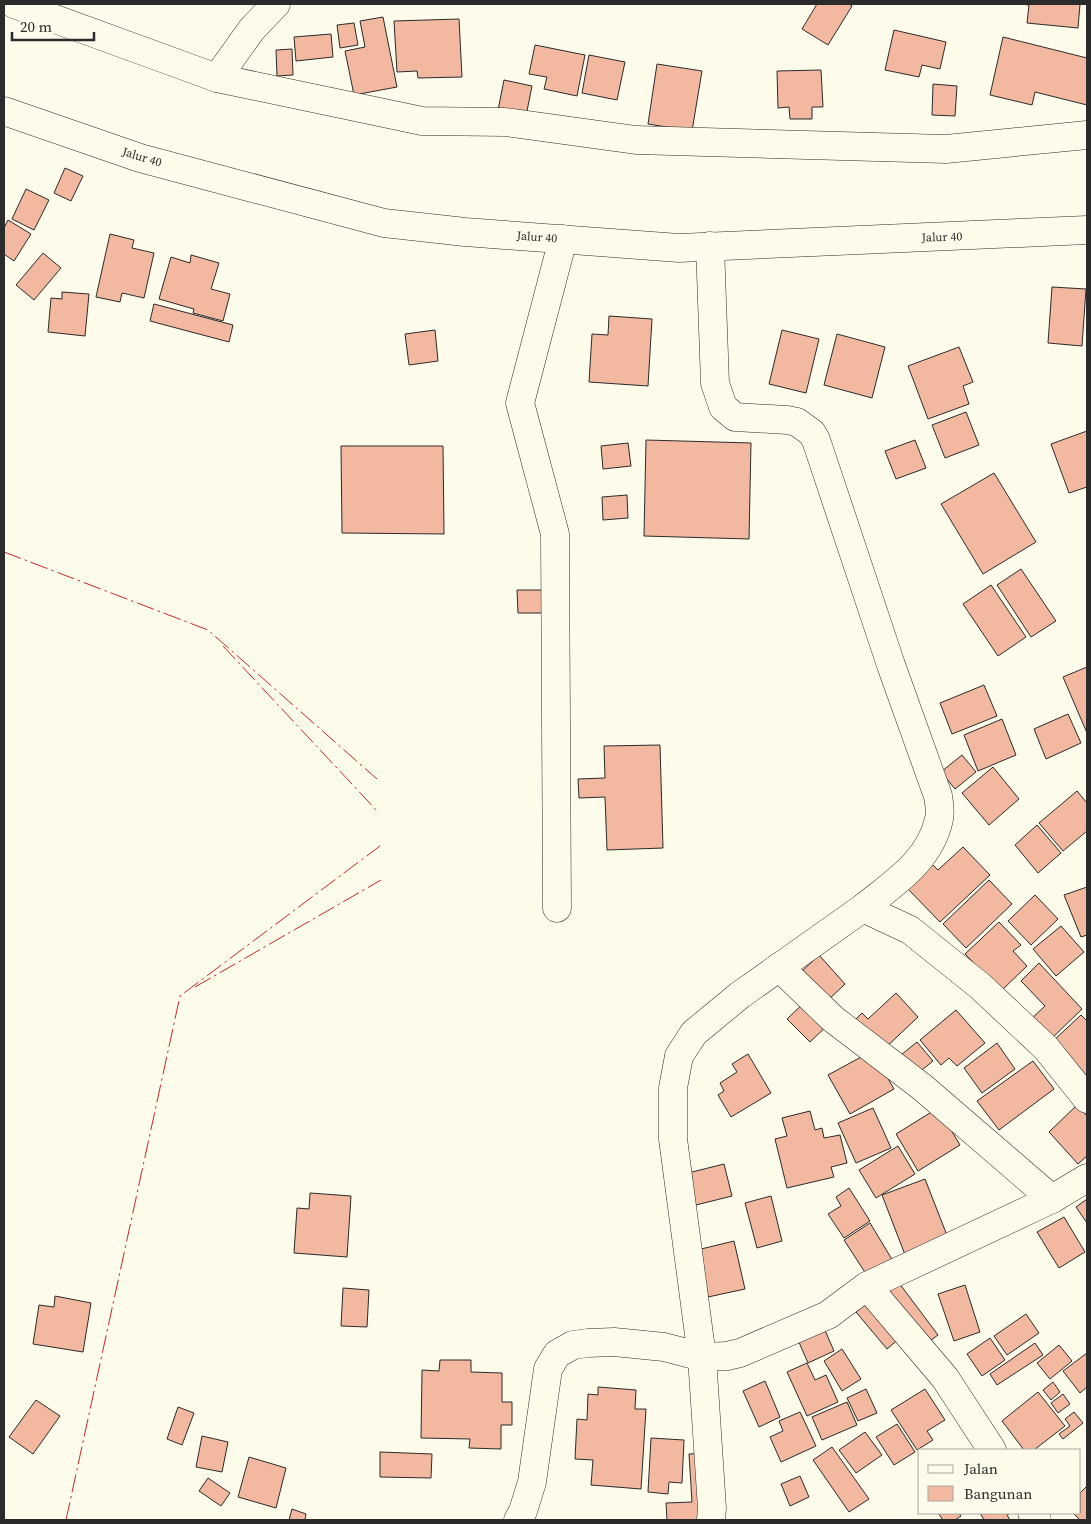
<svg xmlns="http://www.w3.org/2000/svg" width="1091" height="1524" font-family="'Source Serif 4',serif">
<rect width="100%" height="100%" fill="#fdfbea"/>
<g fill="#f2b8a0" stroke="#2b2b2b">
<path d="M 817,4 L 849,4 L 852,6 L 828,45 L 802,29 Z"/>
<path d="M 1020,4 L 1080,4 L 1078,28 L 1027,23 L 1029,5 Z"/>
<path d="M 383,17 L 397,87 L 354,95 L 345,51 L 365,47 L 360,21 Z"/>
<path d="M 459,19 L 462,77 L 418,78 L 417,71 L 397,72 L 394,21 Z"/>
<path d="M 354,23 L 358,45 L 340,48 L 337,25 Z"/>
<path d="M 894,30 L 946,42 L 940,69 L 922,65 L 919,77 L 885,70 Z"/>
<path d="M 331,34 L 333,57 L 296,61 L 294,37 Z"/>
<path d="M 1003,37 L 1087,58 L 1087,105 L 1035,92 L 1032,105 L 990,95 Z"/>
<path d="M 535,45 L 585,55 L 577,96 L 544,89 L 547,77 L 529,74 Z"/>
<path d="M 292,49 L 293,75 L 277,76 L 276,50 Z"/>
<path d="M 589,55 L 625,62 L 617,100 L 582,93 Z"/>
<path d="M 657,64 L 702,71 L 692,131 L 648,124 Z"/>
<path d="M 821,70 L 823,107 L 812,107 L 812,119 L 790,119 L 789,107 L 778,108 L 777,71 Z"/>
<path d="M 504,80 L 532,86 L 525,121 L 497,115 Z"/>
<path d="M 933,84 L 957,86 L 955,116 L 932,115 Z"/>
<path d="M 65,168 L 83,176 L 71,201 L 54,193 Z"/>
<path d="M 26,189 L 49,200 L 34,230 L 12,219 Z"/>
<path d="M 8,220 L 31,234 L 14,261 L 4,254 L 4,228 Z"/>
<path d="M 110,234 L 134,240 L 132,248 L 154,253 L 144,298 L 122,293 L 120,302 L 96,297 Z"/>
<path d="M 43,253 L 61,268 L 34,300 L 16,285 Z"/>
<path d="M 191,255 L 219,263 L 211,289 L 230,294 L 223,321 L 193,313 L 194,309 L 159,299 L 171,257 L 190,263 Z"/>
<path d="M 1052,287 L 1086,289 L 1082,346 L 1048,343 Z"/>
<path d="M 62,292 L 89,294 L 85,336 L 48,332 L 51,298 L 62,299 Z"/>
<path d="M 154,304 L 233,325 L 229,342 L 150,321 Z"/>
<path d="M 609,316 L 652,319 L 648,386 L 589,382 L 592,334 L 608,335 Z"/>
<path d="M 435,330 L 438,361 L 409,365 L 405,334 Z"/>
<path d="M 782,330 L 819,339 L 806,393 L 769,384 Z"/>
<path d="M 837,334 L 885,347 L 872,398 L 824,385 Z"/>
<path d="M 959,347 L 973,382 L 963,386 L 969,404 L 928,419 L 908,366 Z"/>
<path d="M 966,412 L 979,445 L 945,458 L 932,425 Z"/>
<path d="M 1087,431 L 1087,487 L 1069,493 L 1051,444 Z"/>
<path d="M 646,440 L 751,443 L 749,539 L 644,536 Z"/>
<path d="M 915,440 L 926,468 L 896,479 L 885,451 Z"/>
<path d="M 628,443 L 631,466 L 603,469 L 601,446 Z"/>
<path d="M 341,446 L 443,446 L 444,534 L 342,533 Z"/>
<path d="M 994,473 L 1036,542 L 983,574 L 941,504 Z"/>
<path d="M 627,495 L 628,518 L 603,520 L 602,497 Z"/>
<path d="M 1021,569 L 1056,621 L 1031,637 L 997,585 Z"/>
<path d="M 991,585 L 1026,637 L 998,656 L 963,604 Z"/>
<path d="M 517,590 L 544,590 L 545,613 L 518,613 Z"/>
<path d="M 1087,667 L 1087,733 L 1063,677 Z"/>
<path d="M 984,685 L 997,716 L 952,734 L 940,703 Z"/>
<path d="M 1068,714 L 1081,743 L 1046,759 L 1034,729 Z"/>
<path d="M 1002,719 L 1016,755 L 978,771 L 964,735 Z"/>
<path d="M 660,745 L 663,848 L 607,850 L 605,797 L 579,798 L 578,779 L 605,778 L 604,746 Z"/>
<path d="M 962,755 L 976,772 L 955,789 L 941,772 Z"/>
<path d="M 993,767 L 1019,799 L 989,825 L 962,793 Z"/>
<path d="M 1077,791 L 1087,803 L 1087,831 L 1063,851 L 1039,823 Z"/>
<path d="M 1037,825 L 1061,853 L 1038,873 L 1015,845 Z"/>
<path d="M 963,847 L 990,875 L 940,922 L 906,887 L 931,863 L 938,870 Z"/>
<path d="M 989,880 L 1012,904 L 966,948 L 943,924 Z"/>
<path d="M 1087,887 L 1087,935 L 1081,937 L 1064,895 Z"/>
<path d="M 1035,895 L 1058,919 L 1031,945 L 1008,921 Z"/>
<path d="M 999,922 L 1021,945 L 1013,951 L 1027,966 L 1001,991 L 965,954 Z"/>
<path d="M 1061,926 L 1084,952 L 1056,976 L 1033,949 Z"/>
<path d="M 819,955 L 845,984 L 825,1003 L 798,975 Z"/>
<path d="M 1039,963 L 1082,1009 L 1050,1040 L 1031,1019 L 1045,1006 L 1021,981 Z"/>
<path d="M 896,993 L 918,1017 L 881,1052 L 853,1022 L 862,1013 L 868,1019 Z"/>
<path d="M 808,999 L 831,1022 L 810,1042 L 787,1019 Z"/>
<path d="M 956,1010 L 985,1043 L 957,1066 L 949,1058 L 941,1065 L 920,1040 Z"/>
<path d="M 1081,1015 L 1087,1021 L 1087,1078 L 1052,1042 Z"/>
<path d="M 917,1042 L 933,1061 L 917,1074 L 901,1055 Z"/>
<path d="M 997,1043 L 1015,1069 L 982,1093 L 964,1068 Z"/>
<path d="M 872,1051 L 894,1089 L 850,1114 L 828,1075 Z"/>
<path d="M 748,1054 L 771,1093 L 731,1117 L 718,1095 L 724,1091 L 720,1083 L 737,1072 L 732,1064 Z"/>
<path d="M 1033,1061 L 1054,1089 L 999,1130 L 977,1101 Z"/>
<path d="M 1077,1105 L 1087,1116 L 1087,1156 L 1078,1164 L 1049,1132 Z"/>
<path d="M 873,1108 L 891,1148 L 856,1163 L 838,1123 Z"/>
<path d="M 938,1108 L 960,1145 L 918,1171 L 896,1134 Z"/>
<path d="M 810,1111 L 815,1130 L 822,1128 L 824,1138 L 840,1135 L 847,1163 L 831,1167 L 834,1177 L 787,1188 L 775,1139 L 787,1136 L 782,1118 Z"/>
<path d="M 898,1146 L 915,1174 L 876,1198 L 859,1170 Z"/>
<path d="M 724,1164 L 732,1196 L 692,1206 L 684,1174 Z"/>
<path d="M 925,1179 L 950,1243 L 907,1260 L 882,1195 Z"/>
<path d="M 849,1188 L 870,1221 L 844,1238 L 828,1214 L 841,1206 L 836,1197 Z"/>
<path d="M 310,1193 L 351,1196 L 347,1257 L 294,1253 L 297,1208 L 309,1209 Z"/>
<path d="M 771,1196 L 782,1241 L 757,1248 L 745,1203 Z"/>
<path d="M 1087,1199 L 1087,1223 L 1076,1207 Z"/>
<path d="M 1064,1217 L 1085,1252 L 1059,1268 L 1037,1232 Z"/>
<path d="M 870,1223 L 893,1261 L 868,1277 L 844,1240 Z"/>
<path d="M 734,1241 L 745,1289 L 708,1297 L 697,1250 Z"/>
<path d="M 899,1283 L 938,1335 L 923,1346 L 884,1294 Z"/>
<path d="M 965,1285 L 980,1332 L 954,1341 L 938,1294 Z"/>
<path d="M 343,1288 L 369,1290 L 367,1327 L 341,1326 Z"/>
<path d="M 55,1296 L 91,1303 L 83,1352 L 33,1344 L 39,1305 L 54,1307 Z"/>
<path d="M 869,1301 L 900,1338 L 887,1349 L 856,1312 Z"/>
<path d="M 1026,1314 L 1039,1333 L 1007,1355 L 994,1336 Z"/>
<path d="M 824,1328 L 834,1351 L 808,1363 L 798,1340 Z"/>
<path d="M 990,1338 L 1005,1360 L 982,1376 L 967,1354 Z"/>
<path d="M 1035,1343 L 1043,1355 L 997,1385 L 990,1374 Z"/>
<path d="M 1059,1345 L 1072,1361 L 1050,1379 L 1037,1363 Z"/>
<path d="M 842,1349 L 861,1379 L 842,1391 L 824,1361 Z"/>
<path d="M 1087,1353 L 1087,1387 L 1080,1393 L 1063,1371 Z"/>
<path d="M 440,1360 L 471,1360 L 471,1372 L 502,1373 L 502,1402 L 512,1402 L 512,1425 L 501,1425 L 501,1449 L 469,1448 L 470,1439 L 421,1438 L 422,1370 L 439,1371 Z"/>
<path d="M 807,1363 L 815,1380 L 826,1375 L 838,1402 L 807,1416 L 787,1372 Z"/>
<path d="M 765,1381 L 780,1417 L 759,1427 L 743,1391 Z"/>
<path d="M 1053,1382 L 1060,1392 L 1051,1400 L 1043,1390 Z"/>
<path d="M 598,1387 L 636,1390 L 635,1409 L 646,1409 L 641,1489 L 591,1485 L 593,1460 L 575,1459 L 577,1419 L 587,1420 L 588,1394 L 598,1395 Z"/>
<path d="M 866,1389 L 877,1413 L 858,1421 L 847,1398 Z"/>
<path d="M 925,1389 L 945,1420 L 927,1431 L 933,1440 L 917,1450 L 891,1410 Z"/>
<path d="M 1038,1392 L 1065,1426 L 1034,1450 L 1024,1450 L 1002,1421 Z"/>
<path d="M 1063,1394 L 1070,1404 L 1058,1413 L 1051,1403 Z"/>
<path d="M 36,1400 L 60,1416 L 33,1454 L 9,1437 Z"/>
<path d="M 847,1402 L 857,1425 L 822,1440 L 812,1417 Z"/>
<path d="M 178,1407 L 194,1413 L 182,1445 L 167,1439 Z"/>
<path d="M 800,1412 L 816,1446 L 781,1462 L 770,1437 L 783,1431 L 779,1421 Z"/>
<path d="M 1074,1412 L 1083,1423 L 1063,1439 L 1059,1434 L 1070,1426 L 1065,1419 Z"/>
<path d="M 897,1424 L 915,1452 L 894,1465 L 876,1437 Z"/>
<path d="M 865,1432 L 882,1455 L 856,1473 L 839,1450 Z"/>
<path d="M 202,1436 L 228,1442 L 222,1472 L 196,1467 Z"/>
<path d="M 651,1438 L 684,1440 L 682,1483 L 669,1482 L 668,1494 L 648,1492 Z"/>
<path d="M 832,1447 L 869,1499 L 849,1512 L 813,1460 Z"/>
<path d="M 380,1452 L 432,1454 L 431,1478 L 380,1477 Z"/>
<path d="M 706,1453 L 710,1520 L 667,1520 L 666,1503 L 692,1502 L 689,1454 Z"/>
<path d="M 249,1457 L 286,1468 L 276,1508 L 238,1497 Z"/>
<path d="M 800,1476 L 809,1497 L 790,1506 L 781,1484 Z"/>
<path d="M 208,1478 L 230,1493 L 221,1506 L 199,1491 Z"/>
<path d="M 1087,1486 L 1087,1520 L 1080,1520 L 1073,1513 L 1080,1513 L 1080,1493 Z"/>
<path d="M 292,1509 L 306,1514 L 305,1520 L 289,1520 Z"/>
<path d="M 938,1513 L 959,1513 L 961,1516 L 955,1520 L 943,1520 Z"/>
<path d="M 980,1513 L 1011,1513 L 1007,1515 L 1010,1520 L 984,1520 Z"/>
</g>
<g fill="none" stroke-linecap="round" stroke-linejoin="round">
<defs>
<g id="minor">
<path d="M 217,78 L 252,29 L 276,4"/>
<path d="M 710,246 L 715,383 L 723,407 L 735,417 L 787,420 L 797,422 L 812,433 L 816,440 L 891,665 L 938,796 C 939,803 941,812 939,819 C 930,861 894,883 863,908"/>
<path d="M 557,908 L 555,534 L 520,403 L 563,239"/>
<path d="M 779,967 L 833,1019 L 922,1087 L 1052,1199"/>
<path d="M 867,1286 L 945,1378 L 992,1450"/>
<path d="M 1032,1513 L 1037,1520"/>
<path d="M 518,1520 L 523,1511 L 532,1482 L 548,1369 L 557,1354 L 573,1345 L 588,1343 L 614,1342 L 664,1347 L 702,1357 L 727,1356 L 740,1353 L 828,1315 L 867,1286 L 1052,1199 L 1087,1178"/>
<path d="M 711,1520 L 712,1508 L 702,1357 L 673,1139 L 673,1088 L 679,1056 L 694,1033 L 740,995 L 863,908 L 910,930 L 980,986 L 1046,1048 L 1087,1099"/>
</g>
<g id="highway">
<path d="M 14,4 L 217,78 L 422,121 L 505,122 L 636,140 L 946,149 L 1087,135"/>
<path d="M 4,111 L 140,158 L 384,223 L 465,232 L 679,248 L 1087,230"/>
</g>
</defs>
<use href="#minor" stroke="#2b2b2b" stroke-width="29"/>
<use href="#highway" stroke="#2b2b2b" stroke-width="29"/>
<use href="#minor" stroke="#fdfbea" stroke-width="28"/>
<use href="#highway" stroke="#fdfbea" stroke-width="28"/>
<g stroke="#c62828" stroke-width="1" stroke-dasharray="18 4 2.5 4" stroke-linecap="butt">
<path d="M 4,552 L 208,630 L 377,779"/>
<path d="M 223,646 L 379,813"/>
<path d="M 195,987 L 381,880"/>
<path d="M 66,1520 L 180,996 L 380,846"/>
</g>
</g>
<g text-anchor="middle" dominant-baseline="central" stroke-width="4" stroke-linejoin="round" paint-order="stroke">
<g font-size="12" fill="#2b2b2b" stroke="#fdfbea">
<text transform="translate(142 157) rotate(17)">Jalur 40</text>
<text transform="translate(537 237) rotate(4)">Jalur 40</text>
<text transform="translate(942 237) rotate(-2)">Jalur 40</text>
</g>
</g>
<rect width="1091" height="1524" fill="none" stroke="#2b2b2b" stroke-width="10"/>
<rect x="918" y="1449" width="162" height="65" fill="#fdfbea" stroke="#a9a89e"/>
<rect x="928" y="1465" width="25" height="8" fill="#fdfbea" stroke="#a9a89e"/>
<text x="964" y="1474" font-size="15" fill="#2b2b2b">Jalan</text>
<rect x="928" y="1486" width="25" height="15" fill="#f2b8a0" stroke="#a9a89e"/>
<text x="964" y="1499" font-size="15" fill="#2b2b2b">Bangunan</text>
<path d="M12 32v8h82v-8" fill="none" stroke="#2b2b2b" stroke-width="2.5"/>
<text x="20" y="32" font-size="15" fill="#2b2b2b" stroke="#fdfbea" stroke-width="4" paint-order="stroke">20 m</text>
</svg>
